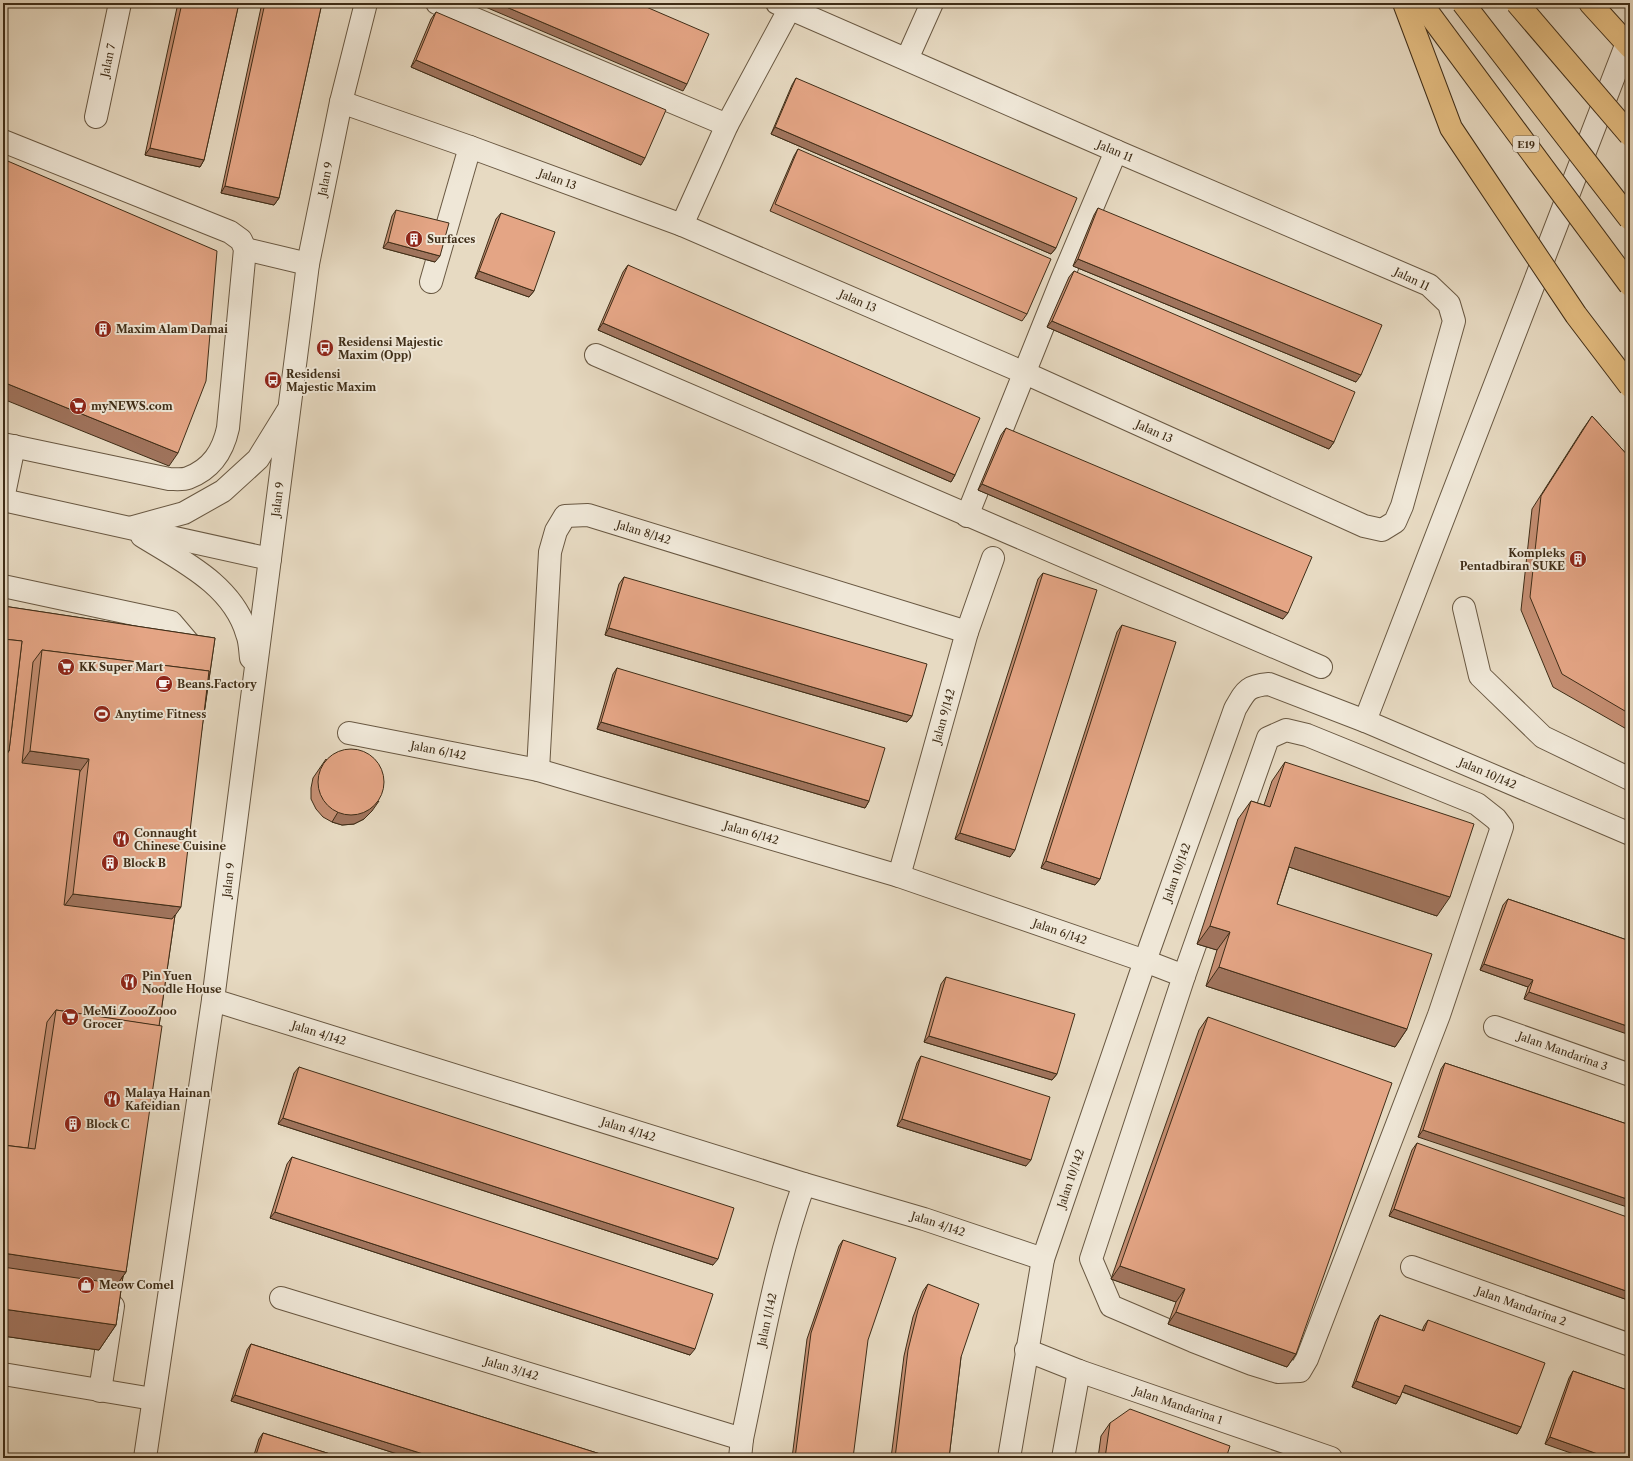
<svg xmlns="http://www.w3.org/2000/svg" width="1633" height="1461" font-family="'Libre Caslon Text',serif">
<rect width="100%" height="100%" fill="#e7dac2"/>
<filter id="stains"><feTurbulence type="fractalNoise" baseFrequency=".005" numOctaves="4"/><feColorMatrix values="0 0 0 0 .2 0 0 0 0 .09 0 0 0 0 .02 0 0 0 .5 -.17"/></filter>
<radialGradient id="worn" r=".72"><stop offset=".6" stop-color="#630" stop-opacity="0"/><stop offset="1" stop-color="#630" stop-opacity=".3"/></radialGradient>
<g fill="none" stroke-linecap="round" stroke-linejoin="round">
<defs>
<g id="minor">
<path d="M 437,3 L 727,125"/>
<path d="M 907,59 L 932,3"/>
<path id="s1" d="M 341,102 L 470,147 L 682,225 L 1025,373 L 1364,526 L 1382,530 L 1395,522 L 1402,506 L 1454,321 L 1449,304 L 1429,285 L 1116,151 L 777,3"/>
<path id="s2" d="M 96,117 L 120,3"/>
<path d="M 3,141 L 230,232 L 241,240 L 245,249 L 228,428 C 223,451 212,469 188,478 C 183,480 175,479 169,479 L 3,444"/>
<path d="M 682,225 L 727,125 L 790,8"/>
<path d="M 245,249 L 308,264"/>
<path d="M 431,282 L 470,147"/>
<path d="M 596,355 L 1321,667"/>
<path d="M 3,499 L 14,446"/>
<path d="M 3,500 L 270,559"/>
<path d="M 967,516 L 1062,279 L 1116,151"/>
<path d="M 133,527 L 184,513 L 223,491 L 258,459 L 287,412"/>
<path d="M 142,536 C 182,561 233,585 247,634 C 250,641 250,650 251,658"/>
<path d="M 3,586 L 171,622 L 199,655"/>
<path d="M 1464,608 L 1480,676 L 1543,737 L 1630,779"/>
<path d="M 1365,721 L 1630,35"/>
<path d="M 1286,730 L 1307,735 L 1477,804 L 1496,819 L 1502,827 L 1439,1015 L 1307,1359 L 1300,1371 L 1278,1372 L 1252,1364 L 1193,1341 L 1111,1306 L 1091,1259 L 1184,976 L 1268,738 Z"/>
<path id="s3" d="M 349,733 L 538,770 L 899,876 L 1145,961 L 1184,976"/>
<path id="s4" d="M 538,770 L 550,552 L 556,531 L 565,516 L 588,515 L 967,632"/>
<path id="s5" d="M 899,876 L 967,632 L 993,558"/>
<path id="s6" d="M 213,1000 L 804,1184 L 924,1219 L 1043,1259"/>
<path id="s7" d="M 1495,1027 L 1630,1075"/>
<path id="s8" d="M 1412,1267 L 1630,1345"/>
<path id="s9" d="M 281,1298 L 742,1439"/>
<path id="s10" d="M 1026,1350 L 1079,1371 L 1331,1458"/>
<path d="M 3,1374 L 153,1399"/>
<path d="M 100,1391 L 113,1306"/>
<path id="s11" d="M 145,1458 L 213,1000 L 308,264 L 341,102 L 366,3"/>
<path id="s12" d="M 740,1458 L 742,1439 C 760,1354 775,1266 804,1184"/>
<path id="s13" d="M 1009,1458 L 1043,1259 L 1145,961 L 1235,709 C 1246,690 1247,686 1269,684 L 1365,721 L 1630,834"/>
<path d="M 1063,1458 L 1079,1371"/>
</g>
<path id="major" d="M 1590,3 L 1630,47"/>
</defs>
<use href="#minor" stroke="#695842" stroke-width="24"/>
<use href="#major" stroke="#3f2d17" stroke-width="24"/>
<use href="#minor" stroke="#efe7d7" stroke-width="22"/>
<use href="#major" stroke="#e4bd81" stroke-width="22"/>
<defs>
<g id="highway-bridge">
<path d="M 1404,3 L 1451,128 L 1576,315 L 1630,386"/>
<path d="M 1421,3 L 1630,285"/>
<path d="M 1463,3 L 1630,219"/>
<path d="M 1517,3 L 1630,135"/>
</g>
</defs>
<use href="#highway-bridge" stroke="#3f2d17" stroke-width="24" stroke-linecap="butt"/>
<use href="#highway-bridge" stroke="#e4bd81" stroke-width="22"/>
</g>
<g fill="#c48e72" stroke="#3f2d17">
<path d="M 178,3 L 239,3 L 204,160 L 200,167 L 145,155 Z"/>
<path d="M 262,3 L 322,3 L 279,198 L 274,205 L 221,193 Z"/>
<path d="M 436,12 L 641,165 L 411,67 L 431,19 Z"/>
<path d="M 796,78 L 1056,248 L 1051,254 L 771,134 L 792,85 Z"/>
<path d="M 798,149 L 1027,314 L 1022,321 L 770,211 L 794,156 Z"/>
<path d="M 1098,208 L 1356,382 L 1073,266 L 1094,215 Z"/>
<path d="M 396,210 L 435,262 L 383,248 L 392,216 Z"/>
<path d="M 501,213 L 534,291 L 529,297 L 475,278 L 496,219 Z"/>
<path d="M 628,265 L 955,475 L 951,482 L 598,330 L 623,272 Z"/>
<path d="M 1074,271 L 1334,442 L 1329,449 L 1047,327 L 1069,277 Z"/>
<path d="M 1592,416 L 1630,458 L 1630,731 L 1553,687 L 1521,610 L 1532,509 L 1583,429 Z"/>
<path d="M 1006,428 L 1283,619 L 978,490 L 1001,435 Z"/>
<path d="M 1043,573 L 1010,857 L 955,839 L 1038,579 Z"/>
<path d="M 624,577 L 912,716 L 907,722 L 605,635 L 619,584 Z"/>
<path d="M 3,606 L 215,638 L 159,1026 L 126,1272 L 123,1276 L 116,1325 L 99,1350 L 3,1336 Z"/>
<path d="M 1122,625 L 1100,879 L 1095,885 L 1041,868 L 1117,632 Z"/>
<path d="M 617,668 L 869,801 L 865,808 L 597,729 L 613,674 Z"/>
<path d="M 326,759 L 372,811 L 364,819 L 354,824 L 342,825 L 332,822 L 323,817 L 316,809 L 311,799 L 311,788 L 313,778 Z"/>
<path d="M 1285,762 L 1437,916 L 1289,867 L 1277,904 L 1407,1029 L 1395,1047 L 1206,986 L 1217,950 L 1197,944 L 1238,819 L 1251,801 L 1264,805 L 1272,781 Z"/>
<path d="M 1508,899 L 1630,941 L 1524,999 L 1528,987 L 1480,970 L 1503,905 Z"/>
<path d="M 946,977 L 1057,1074 L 1052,1080 L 924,1042 L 941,984 Z"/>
<path d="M 1208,1017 L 1296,1354 L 1287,1367 L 1168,1324 L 1176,1302 L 1111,1279 L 1199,1030 Z"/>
<path d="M 921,1056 L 1026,1166 L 897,1126 L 917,1063 Z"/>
<path d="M 1445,1063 L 1630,1125 L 1418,1137 L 1441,1069 Z"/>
<path d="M 299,1067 L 713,1265 L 278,1124 L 294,1073 Z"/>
<path d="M 1417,1143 L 1629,1292 L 1625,1299 L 1389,1216 L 1412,1150 Z"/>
<path d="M 292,1157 L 690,1355 L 270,1218 L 287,1164 Z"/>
<path d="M 843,1240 L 853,1458 L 792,1458 L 807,1339 L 839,1246 Z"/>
<path d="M 928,1284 L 961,1357 L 949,1458 L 891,1458 L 904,1356 L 913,1317 L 923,1291 Z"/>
<path d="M 1380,1315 L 1422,1331 L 1424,1326 L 1428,1320 L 1521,1427 L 1517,1434 L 1402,1392 L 1400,1397 L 1396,1404 L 1352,1387 L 1375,1322 Z"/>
<path d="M 251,1344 L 613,1458 L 410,1458 L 231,1401 L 247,1350 Z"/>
<path d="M 1573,1371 L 1630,1391 L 1545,1444 L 1569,1378 Z"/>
<path d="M 1110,1423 L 1226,1458 L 1098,1458 L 1101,1436 Z"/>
<path d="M 263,1433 L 343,1458 L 253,1458 L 259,1439 Z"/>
</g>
<g fill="#a0745d" stroke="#3f2d17">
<path d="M 476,3 L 497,3 L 687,84 L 683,91 Z"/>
<path d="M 416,60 L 645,158 L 641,165 L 411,67 Z"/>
<path d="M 775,127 L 1056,248 L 1051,254 L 771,134 Z"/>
<path d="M 150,148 L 204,160 L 200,167 L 145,155 Z"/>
<path d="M 225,186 L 279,198 L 274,205 L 221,193 Z"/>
<path d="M 388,242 L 440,256 L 435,262 L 383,248 Z"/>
<path d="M 1078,259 L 1361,375 L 1356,382 L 1073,266 Z"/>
<path d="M 479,271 L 534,291 L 529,297 L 475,278 Z"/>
<path d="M 1052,321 L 1334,442 L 1329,449 L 1047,327 Z"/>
<path d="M 603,323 L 955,475 L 951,482 L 598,330 Z"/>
<path d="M 3,382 L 178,453 L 169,466 L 3,399 Z"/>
<path d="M 982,484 L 1288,613 L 1283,619 L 978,490 Z"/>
<path d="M 609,628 L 912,716 L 907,722 L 605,635 Z"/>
<path d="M 601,722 L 869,801 L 865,808 L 597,729 Z"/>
<path d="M 3,751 L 9,751 L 3,760 Z"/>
<path d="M 30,751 L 89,759 L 63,795 L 4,788 Z"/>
<path d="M 379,801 L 372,811 L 364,819 L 354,824 L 342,825 L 332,822 L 338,812 Z"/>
<path d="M 960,833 L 1015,850 L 1010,857 L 955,839 Z"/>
<path d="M 1295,847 L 1450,897 L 1437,916 L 1283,865 Z"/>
<path d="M 1046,861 L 1100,879 L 1095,885 L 1041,868 Z"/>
<path d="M 73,894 L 181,907 L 155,944 L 47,930 Z"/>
<path d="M 1210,926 L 1230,932 L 1217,950 L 1197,944 Z"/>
<path d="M 1484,964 L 1533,980 L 1528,987 L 1480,970 Z"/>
<path d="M 1219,967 L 1407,1029 L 1395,1047 L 1206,986 Z"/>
<path d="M 1529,992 L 1630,1027 L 1630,1035 L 1524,999 Z"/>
<path d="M 929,1036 L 1057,1074 L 1052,1080 L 924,1042 Z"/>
<path d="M 283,1118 L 718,1259 L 713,1265 L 278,1124 Z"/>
<path d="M 902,1119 L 1031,1160 L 1026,1166 L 897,1126 Z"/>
<path d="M 1423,1130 L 1630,1200 L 1630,1208 L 1418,1137 Z"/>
<path d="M 1394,1209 L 1629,1292 L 1625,1299 L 1389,1216 Z"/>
<path d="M 275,1212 L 695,1349 L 690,1355 L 270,1218 Z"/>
<path d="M 3,1253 L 126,1272 L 100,1309 L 3,1294 Z"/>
<path d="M 1120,1266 L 1185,1289 L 1176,1302 L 1111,1279 Z"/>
<path d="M 3,1309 L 116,1325 L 99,1350 L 3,1336 Z"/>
<path d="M 1176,1312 L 1296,1354 L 1287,1367 L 1168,1324 Z"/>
<path d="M 1356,1381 L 1400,1397 L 1396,1404 L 1352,1387 Z"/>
<path d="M 1405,1385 L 1521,1427 L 1517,1434 L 1400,1391 Z"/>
<path d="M 235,1395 L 436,1458 L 410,1458 L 231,1401 Z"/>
<path d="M 1550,1437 L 1609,1458 L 1585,1458 L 1545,1444 Z"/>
</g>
<g fill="#e4a585" stroke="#3f2d17">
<path d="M 182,3 L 239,3 L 204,160 L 150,148 Z"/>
<path d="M 265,3 L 322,3 L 279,198 L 225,186 Z"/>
<path d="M 497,3 L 637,3 L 709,34 L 687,84 Z"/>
<path d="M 436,12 L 666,110 L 645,158 L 416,60 Z"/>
<path d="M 796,78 L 1077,198 L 1056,248 L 775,127 Z"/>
<path d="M 798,149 L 1051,259 L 1027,314 L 775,204 Z"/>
<path d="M 3,159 L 217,251 L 206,381 L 178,453 L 3,382 Z"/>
<path d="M 1098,208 L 1382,325 L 1361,375 L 1078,259 Z"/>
<path d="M 396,210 L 449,223 L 440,256 L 388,242 Z"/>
<path d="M 501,213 L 555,232 L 534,291 L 479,271 Z"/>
<path d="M 628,265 L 980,418 L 955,475 L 603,323 Z"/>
<path d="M 1074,271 L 1355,392 L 1334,442 L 1052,321 Z"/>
<path d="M 1592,416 L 1630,458 L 1630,714 L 1562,674 L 1530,597 L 1541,496 Z"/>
<path d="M 1006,428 L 1312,557 L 1288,613 L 982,484 Z"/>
<path d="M 1043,573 L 1097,590 L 1015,850 L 960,833 Z"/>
<path d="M 624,577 L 927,664 L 912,716 L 609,628 Z"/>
<path d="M 3,606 L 215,638 L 204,713 L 209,671 L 42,650 L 33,662 L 22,763 L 80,770 L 64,905 L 172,919 L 175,915 L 159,1026 L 56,1010 L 47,1022 L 28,1148 L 3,1145 L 3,760 L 9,751 L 22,641 L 3,639 Z"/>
<path d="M 1122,625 L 1176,642 L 1100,879 L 1046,861 Z"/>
<path d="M 3,639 L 22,641 L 9,751 L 3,751 Z"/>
<path d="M 42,650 L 209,671 L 181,907 L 73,894 L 89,759 L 30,751 Z"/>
<path d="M 617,668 L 885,748 L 869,801 L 601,722 Z"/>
<circle cx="351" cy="782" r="33"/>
<path d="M 1285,762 L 1474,824 L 1450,897 L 1295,847 L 1277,904 L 1432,954 L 1407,1029 L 1219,967 L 1230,932 L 1210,926 L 1251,801 L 1270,807 Z"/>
<path d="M 1508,899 L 1630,941 L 1630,1027 L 1529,992 L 1533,980 L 1484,964 Z"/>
<path d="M 946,977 L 1075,1014 L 1057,1074 L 929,1036 Z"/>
<path d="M 56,1010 L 162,1026 L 126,1272 L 3,1253 L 3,1145 L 35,1149 Z"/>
<path d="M 1208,1017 L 1392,1083 L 1296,1354 L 1176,1312 L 1185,1289 L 1120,1266 Z"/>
<path d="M 921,1056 L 1050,1097 L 1031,1160 L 902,1119 Z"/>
<path d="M 1445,1063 L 1630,1125 L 1630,1200 L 1423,1130 Z"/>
<path d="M 299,1067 L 734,1208 L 718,1259 L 283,1118 Z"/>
<path d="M 1417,1143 L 1630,1218 L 1630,1290 L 1629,1292 L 1394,1209 Z"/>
<path d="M 292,1157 L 713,1294 L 695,1349 L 275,1212 Z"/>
<path d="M 843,1240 L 896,1258 L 868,1340 L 853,1458 L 795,1458 L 811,1333 Z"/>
<path d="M 3,1267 L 118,1284 L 123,1276 L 116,1325 L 3,1309 Z"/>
<path d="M 928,1284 L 979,1304 L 961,1357 L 949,1458 L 895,1458 L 908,1350 L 918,1310 Z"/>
<path d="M 1380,1315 L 1424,1331 L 1428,1320 L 1545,1363 L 1521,1427 L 1405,1385 L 1400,1397 L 1356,1381 Z"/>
<path d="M 251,1344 L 613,1458 L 436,1458 L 235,1395 Z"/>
<path d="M 1573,1371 L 1630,1391 L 1630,1458 L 1609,1458 L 1550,1437 Z"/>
<path d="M 1130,1409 L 1230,1446 L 1226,1458 L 1105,1458 L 1110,1423 Z"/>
<path d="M 263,1433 L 343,1458 L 255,1458 Z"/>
</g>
<defs>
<symbol id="building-disc" viewBox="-11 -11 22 22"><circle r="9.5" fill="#8f2418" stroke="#efe7d7"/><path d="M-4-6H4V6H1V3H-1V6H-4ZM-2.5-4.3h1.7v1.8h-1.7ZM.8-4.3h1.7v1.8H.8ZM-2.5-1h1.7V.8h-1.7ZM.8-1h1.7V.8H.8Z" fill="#fff"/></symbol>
<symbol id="bus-disc" viewBox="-11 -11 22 22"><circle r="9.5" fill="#8f2418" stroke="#efe7d7"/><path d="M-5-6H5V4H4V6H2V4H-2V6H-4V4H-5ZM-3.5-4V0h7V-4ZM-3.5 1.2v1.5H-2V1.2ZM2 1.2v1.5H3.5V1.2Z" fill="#fff"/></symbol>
<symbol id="supermarket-disc" viewBox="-11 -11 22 22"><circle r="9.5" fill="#8f2418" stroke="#efe7d7"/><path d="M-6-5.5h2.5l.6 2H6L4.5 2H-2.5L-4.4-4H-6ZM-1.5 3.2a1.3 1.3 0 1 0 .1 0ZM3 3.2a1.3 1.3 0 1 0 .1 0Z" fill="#fff"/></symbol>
<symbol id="cafe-disc" viewBox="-11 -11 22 22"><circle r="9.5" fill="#8f2418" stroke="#efe7d7"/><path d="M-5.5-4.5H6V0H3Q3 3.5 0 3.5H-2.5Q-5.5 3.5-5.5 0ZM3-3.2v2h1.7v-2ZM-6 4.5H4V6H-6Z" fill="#fff"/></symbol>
<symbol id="stadium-disc" viewBox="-11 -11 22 22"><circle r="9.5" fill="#8f2418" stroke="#efe7d7"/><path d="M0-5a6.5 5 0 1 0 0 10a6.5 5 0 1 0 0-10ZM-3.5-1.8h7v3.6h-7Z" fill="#fff"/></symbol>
<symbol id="restaurant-disc" viewBox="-11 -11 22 22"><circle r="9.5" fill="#8f2418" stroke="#efe7d7"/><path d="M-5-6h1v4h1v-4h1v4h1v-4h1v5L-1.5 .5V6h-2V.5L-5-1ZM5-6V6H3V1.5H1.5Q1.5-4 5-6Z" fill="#fff"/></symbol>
<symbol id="shop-disc" viewBox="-11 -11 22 22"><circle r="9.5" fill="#8f2418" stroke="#efe7d7"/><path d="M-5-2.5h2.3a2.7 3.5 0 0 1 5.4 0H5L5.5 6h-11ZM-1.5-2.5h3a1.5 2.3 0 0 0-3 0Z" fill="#fff"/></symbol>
</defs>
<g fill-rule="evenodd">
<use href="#building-disc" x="404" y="229" width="20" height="20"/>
<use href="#building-disc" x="93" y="319" width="20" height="20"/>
<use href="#bus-disc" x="315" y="338" width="20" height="20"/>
<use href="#bus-disc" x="263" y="370" width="20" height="20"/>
<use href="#supermarket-disc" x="68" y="396" width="20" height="20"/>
<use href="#building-disc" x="1568" y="549" width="20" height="20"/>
<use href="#supermarket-disc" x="56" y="657" width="20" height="20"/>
<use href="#cafe-disc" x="154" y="674" width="20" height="20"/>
<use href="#stadium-disc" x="92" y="704" width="20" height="20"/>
<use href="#restaurant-disc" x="111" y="829" width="20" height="20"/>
<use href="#building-disc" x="100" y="853" width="20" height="20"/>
<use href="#restaurant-disc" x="119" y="972" width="20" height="20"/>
<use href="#supermarket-disc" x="60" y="1007" width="20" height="20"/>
<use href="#restaurant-disc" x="102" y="1089" width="20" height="20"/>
<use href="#building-disc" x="63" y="1114" width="20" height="20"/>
<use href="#shop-disc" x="76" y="1275" width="20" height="20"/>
</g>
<g text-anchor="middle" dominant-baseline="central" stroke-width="4" stroke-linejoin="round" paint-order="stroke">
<rect fill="#efe7d7" stroke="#746551" stroke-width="1" x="1513" y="136" width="26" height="16" rx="3"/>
<g font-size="10" font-weight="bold" fill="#3f2d17">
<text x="1526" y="144">E19</text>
</g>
<g font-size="11" fill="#3f2d17" stroke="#efe7d7">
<text stroke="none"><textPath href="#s2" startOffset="58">Jalan 7</textPath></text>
<text transform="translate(1115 151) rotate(23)">Jalan 11</text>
<text stroke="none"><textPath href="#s11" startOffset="1292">Jalan 9</textPath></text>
<text stroke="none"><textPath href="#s1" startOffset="230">Jalan 13</textPath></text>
<text transform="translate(1412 279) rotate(26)">Jalan 11</text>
<text stroke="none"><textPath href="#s1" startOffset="554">Jalan 13</textPath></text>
<text stroke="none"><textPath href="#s1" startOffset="878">Jalan 13</textPath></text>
<text stroke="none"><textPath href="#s11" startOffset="968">Jalan 9</textPath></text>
<text stroke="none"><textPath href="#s4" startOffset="339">Jalan 8/142</textPath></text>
<text stroke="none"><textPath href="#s5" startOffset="166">Jalan 9/142</textPath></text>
<text stroke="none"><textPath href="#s3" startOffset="91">Jalan 6/142</textPath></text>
<text stroke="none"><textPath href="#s13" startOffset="1066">Jalan 10/142</textPath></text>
<text stroke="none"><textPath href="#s3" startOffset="415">Jalan 6/142</textPath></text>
<text stroke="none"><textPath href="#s13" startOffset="611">Jalan 10/142</textPath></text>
<text stroke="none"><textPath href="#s11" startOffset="584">Jalan 9</textPath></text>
<text stroke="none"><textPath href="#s3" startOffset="739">Jalan 6/142</textPath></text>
<text stroke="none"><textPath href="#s6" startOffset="111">Jalan 4/142</textPath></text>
<text stroke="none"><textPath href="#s7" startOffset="72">Jalan Mandarina 3</textPath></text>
<text stroke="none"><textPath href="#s6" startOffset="435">Jalan 4/142</textPath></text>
<text stroke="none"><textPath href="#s13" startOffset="287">Jalan 10/142</textPath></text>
<text stroke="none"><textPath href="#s6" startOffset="759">Jalan 4/142</textPath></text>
<text stroke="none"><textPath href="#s8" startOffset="116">Jalan Mandarina 2</textPath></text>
<text stroke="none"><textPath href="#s12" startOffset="141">Jalan 1/142</textPath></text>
<text stroke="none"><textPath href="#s9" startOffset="241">Jalan 3/142</textPath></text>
<text stroke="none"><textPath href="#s10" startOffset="162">Jalan Mandarina 1</textPath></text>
</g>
<g font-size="11" font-weight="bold" fill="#3f2d17" stroke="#efe7d7" text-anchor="start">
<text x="427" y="239">Surfaces</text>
<text x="116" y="329">Maxim Alam Damai</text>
<text x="338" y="342">Residensi Majestic<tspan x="338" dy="13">Maxim (Opp)</tspan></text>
<text x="286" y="374">Residensi<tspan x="286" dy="13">Majestic Maxim</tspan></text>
<text x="91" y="406">myNEWS.com</text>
<text x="1565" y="553" text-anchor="end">Kompleks<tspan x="1565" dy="13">Pentadbiran SUKE</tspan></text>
<text x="79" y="667">KK Super Mart</text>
<text x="177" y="684">Beans.Factory</text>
<text x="115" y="714">Anytime Fitness</text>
<text x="134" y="833">Connaught<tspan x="134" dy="13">Chinese Cuisine</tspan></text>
<text x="123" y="863">Block B</text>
<text x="142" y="976">Pin Yuen<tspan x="142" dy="13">Noodle House</tspan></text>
<text x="83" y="1011">MeMi ZoooZooo<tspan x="83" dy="13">Grocer</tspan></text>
<text x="125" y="1093">Malaya Hainan<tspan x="125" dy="13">Kafeidian</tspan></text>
<text x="86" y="1124">Block C</text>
<text x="99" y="1285">Meow Comel</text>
</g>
</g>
<rect width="1633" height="1461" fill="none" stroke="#e7dac2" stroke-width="16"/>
<rect x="4" y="4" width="1625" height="1453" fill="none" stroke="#3f2d17" stroke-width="2"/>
<rect x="8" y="8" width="1617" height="1445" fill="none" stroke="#3f2d17"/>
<rect width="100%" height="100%" filter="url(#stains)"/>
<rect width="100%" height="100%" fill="url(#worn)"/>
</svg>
